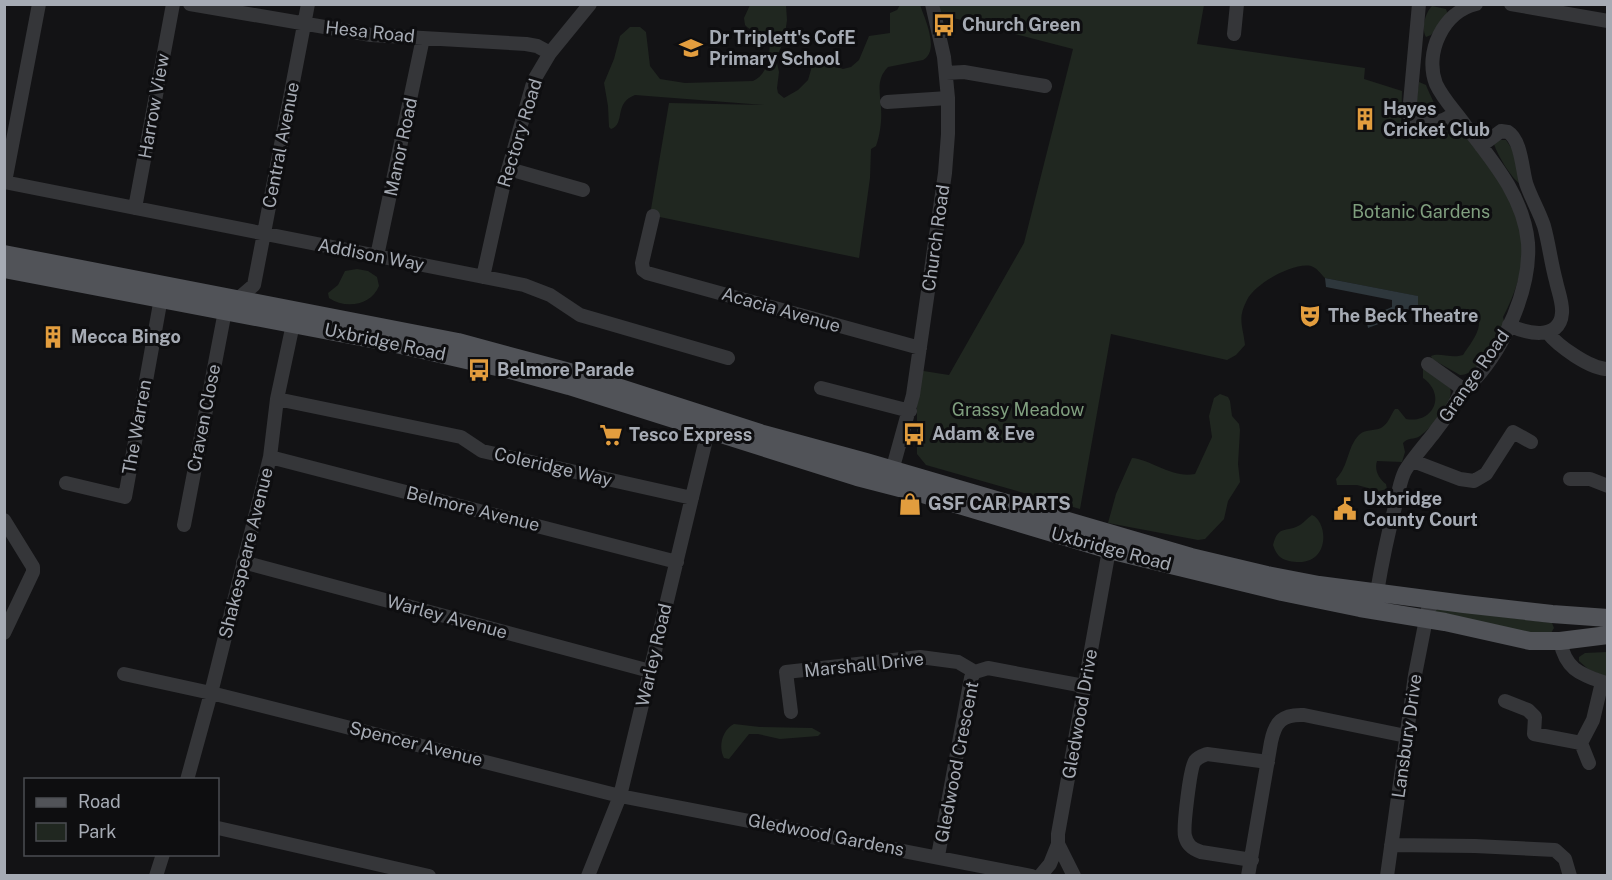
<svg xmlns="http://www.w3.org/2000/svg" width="1612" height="880" viewBox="0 0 1612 880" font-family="'Public Sans',sans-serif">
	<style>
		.green { fill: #202720 }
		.water { fill: #2e373c }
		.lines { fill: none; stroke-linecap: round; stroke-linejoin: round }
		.minor { stroke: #353639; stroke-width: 14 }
		.major { stroke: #515358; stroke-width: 18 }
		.labels { text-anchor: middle; stroke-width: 6; stroke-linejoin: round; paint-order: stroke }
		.poi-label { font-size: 18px; font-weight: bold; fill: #a6abb4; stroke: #0e0e10; text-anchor: start }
		.street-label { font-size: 18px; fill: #a6abb4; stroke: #0e0e10 }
		.park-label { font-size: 18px; fill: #7f9e7e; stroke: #0e0e10 }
	</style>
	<rect width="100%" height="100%" fill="#131315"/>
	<path class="green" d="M750 5H786L787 20 784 41 776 58 779 72 777 88 778 93 784 98 798 90 808 80 815 56H824L834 66 843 69 851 67 859 60 869 36 890 33V13L897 10 900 5H920C925 19 940 51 923 60L888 67C876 79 880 92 881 108 882 120 880 135 876 146L871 149 870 178 859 258 650 215 669 103 764 105 635 95C613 103 626 124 611 129L609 127 608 106 604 83 614 59 620 36 630 27H640L646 32 650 66 660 79 685 83 753 81C769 73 769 57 770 41 764 32 752 33 745 25L744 18Z
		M932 5H1204L1197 44 1365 68 1364 79 1402 91 1401 128 1463 131C1512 195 1545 238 1503 317L1504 321C1499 335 1477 377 1460 375L1432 359 1431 356C1440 352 1451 359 1463 355 1468 347 1478 335 1479 325 1481 296 1439 314 1427 318L1423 315 1424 308 1418 309 1417 296 1325 278C1320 273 1317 268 1311 266 1293 262 1255 284 1247 300 1237 319 1243 326 1245 345L1236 355 1227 360 1111 334 1080 509 926 465 917 454V370L949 375 1024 243 1073 49 934 13Z
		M1432 6 1446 9 1448 15 1431 35 1426 37C1421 29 1425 13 1432 6Z
		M1419 82 1426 85C1429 94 1438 108 1438 116L1423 118 1415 113Z
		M1499 140H1506L1512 149 1522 185C1512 180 1497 154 1494 144Z
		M357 269 368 271 377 277 379 286C371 306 345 309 329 298L328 293 338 285 345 271Z
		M1423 369H1426L1450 388C1455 403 1432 427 1420 436 1414 440 1408 437 1403 443L1405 452 1402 462 1377 461C1374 470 1379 479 1386 484L1387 489 1379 491 1357 485H1337L1336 479C1349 466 1347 447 1359 435 1365 429 1374 431 1381 428 1389 423 1390 416 1395 409H1398L1406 419C1433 424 1447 395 1423 378Z
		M1220 394 1228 397 1230 401 1232 416 1239 424 1240 430 1238 464 1240 482 1228 501 1224 519 1205 539 1198 540 1108 523 1116 494 1132 458C1150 459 1173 479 1195 474L1212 437 1209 416 1214 398Z
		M1312 515C1329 522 1331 570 1289 561 1280 559 1276 554 1273 545 1278 524 1287 533 1300 525 1305 522 1307 518 1312 515Z
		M1433 608 1552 623 1554 628 1551 633 1534 634 1435 614Z
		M1607 652V677L1588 669 1579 661V657L1585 653Z
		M734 724 760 727 812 728 821 733 818 736 780 739 758 734H749L729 759 724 758C718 747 722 730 734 724Z"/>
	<path class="water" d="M1325 278 1418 296V309L1368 328 1366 318 1392 307V300L1326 287Z"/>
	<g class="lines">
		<path class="minor" d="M190 4 371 35 526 44 537 46 550 53
			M1419 4 1409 114 1413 120C1429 125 1442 123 1455 113
			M1511 4 1608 21
			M1234 34 1237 4
			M946 73 964 72 1045 86
			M887 102 948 98
			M1481 146 1501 131 1508 132C1521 140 1522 168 1526 183 1531 198 1539 211 1544 226 1549 244 1551 263 1556 281 1558 291 1563 303 1562 313 1560 342 1525 333 1509 325
			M509 169 583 190
			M4 182 524 285 550 295 580 315 728 358
			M5 182 39 4
			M135 208 173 4
			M653 216 642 263 643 270 647 273 920 348
			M377 256 423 38
			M483 277 503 187 534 80 550 53 590 4
			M239 298 254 285 308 4
			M1547 332C1558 346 1590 369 1608 369
			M1428 364 1463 389
			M821 388 910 411
			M277 399 461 437 482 451 692 498
			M270 457 677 562
			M1413 461 1460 479 1474 481 1486 474 1513 432 1531 442
			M890 478 913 395 945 173 948 134V98L944 57 932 4
			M1570 479H1590L1608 486
			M66 483 125 497 161 298
			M4 520 33 567V572L4 633
			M184 525 225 311
			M243 562 650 671
			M1383 599 1377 592C1382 562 1388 533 1396 503 1398 493 1400 482 1404 473 1407 465 1427 442 1434 433 1441 423 1449 414 1455 403 1458 399 1460 392 1464 388 1468 385 1472 383 1475 379 1505 346 1531 288 1528 243 1524 197 1492 160 1465 125 1455 111 1443 99 1436 84 1424 53 1443 12 1476 4
			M1560 641C1566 671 1581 674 1608 684
			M124 674 211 693 620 796 1032 876
			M1505 701 1528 710 1535 717 1534 734 1581 743
			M791 712 786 672 920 657 958 662 975 672
			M1589 763 1581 743 1593 720 1602 682
			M187 780 211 693 270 457 277 399 293 324
			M218 828 429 876
			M1391 845 1475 846 1555 850 1565 859 1570 876
			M938 856 971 678 975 672 988 668 1084 686
			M1252 860 1201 852C1192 849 1187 845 1185 836 1183 828 1190 767 1195 761 1198 757 1202 756 1207 754L1268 762
			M156 876 163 854
			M588 876 620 796 708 431
			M1040 876 1050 864 1058 844
			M1074 876 1058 844V834L1109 550
			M1248 876 1271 742C1275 722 1282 714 1304 715L1406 736
			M1387 876 1415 675 1428 609 1436 600"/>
		<path class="major" d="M4 254 458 342 577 374 763 434 866 462 1191 557 1267 575 1319 585 1464 604 1552 614 1608 618
			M4 269 392 343 510 370 569 386 857 477 919 493 1109 550 1282 592 1360 608 1445 622 1530 641H1560L1608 635"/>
	</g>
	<defs>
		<g id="bus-bare" transform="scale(1.8)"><path d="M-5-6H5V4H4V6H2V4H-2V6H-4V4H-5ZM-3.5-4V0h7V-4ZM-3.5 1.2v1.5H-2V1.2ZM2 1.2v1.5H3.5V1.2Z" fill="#e29d3e" stroke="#0e0e10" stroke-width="2.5" paint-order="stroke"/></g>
		<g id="school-bare" transform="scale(1.8)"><path d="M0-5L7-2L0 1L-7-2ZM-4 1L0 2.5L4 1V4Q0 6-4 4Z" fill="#e29d3e" stroke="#0e0e10" stroke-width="2.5" paint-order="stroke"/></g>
		<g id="building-bare" transform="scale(1.8)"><path d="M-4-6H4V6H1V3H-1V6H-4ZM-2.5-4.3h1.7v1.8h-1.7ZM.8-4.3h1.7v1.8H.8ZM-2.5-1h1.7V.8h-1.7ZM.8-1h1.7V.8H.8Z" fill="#e29d3e" stroke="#0e0e10" stroke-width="2.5" paint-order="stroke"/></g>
		<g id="theatre-bare" transform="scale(1.8)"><path d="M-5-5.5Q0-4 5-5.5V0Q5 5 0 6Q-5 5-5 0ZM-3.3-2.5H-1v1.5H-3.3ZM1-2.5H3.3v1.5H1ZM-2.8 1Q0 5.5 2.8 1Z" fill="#e29d3e" stroke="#0e0e10" stroke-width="2.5" paint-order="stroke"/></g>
		<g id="supermarket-bare" transform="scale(1.8)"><path d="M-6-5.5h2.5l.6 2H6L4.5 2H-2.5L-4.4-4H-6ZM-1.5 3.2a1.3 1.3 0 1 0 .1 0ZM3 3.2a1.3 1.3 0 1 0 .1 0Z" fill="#e29d3e" stroke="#0e0e10" stroke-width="2.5" paint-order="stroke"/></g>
		<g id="shop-bare" transform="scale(1.8)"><path d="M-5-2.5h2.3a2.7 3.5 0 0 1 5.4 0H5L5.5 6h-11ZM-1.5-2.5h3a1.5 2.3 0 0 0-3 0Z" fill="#e29d3e" stroke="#0e0e10" stroke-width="2.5" paint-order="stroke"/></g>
		<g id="civic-bare" transform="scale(1.8)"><path d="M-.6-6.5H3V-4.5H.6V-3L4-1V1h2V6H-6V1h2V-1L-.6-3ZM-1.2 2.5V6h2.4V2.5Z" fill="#e29d3e" stroke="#0e0e10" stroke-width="2.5" paint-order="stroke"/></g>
	</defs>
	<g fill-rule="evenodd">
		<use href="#bus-bare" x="944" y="25"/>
		<use href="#school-bare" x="691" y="48"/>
		<use href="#building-bare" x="1365" y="119"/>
		<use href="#theatre-bare" x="1310" y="316"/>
		<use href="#building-bare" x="53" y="337"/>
		<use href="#bus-bare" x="479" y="370"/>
		<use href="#bus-bare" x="914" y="434"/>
		<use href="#supermarket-bare" x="611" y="435"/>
		<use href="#shop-bare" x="910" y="504"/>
		<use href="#civic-bare" x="1345" y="509"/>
	</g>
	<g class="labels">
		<g class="poi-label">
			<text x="962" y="31">Church Green</text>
			<text x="709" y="44">Dr Triplett's CofE<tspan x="709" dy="21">Primary School</tspan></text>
			<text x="1383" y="115">Hayes<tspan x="1383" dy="21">Cricket Club</tspan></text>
			<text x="1328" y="322">The Beck Theatre</text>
			<text x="71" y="343">Mecca Bingo</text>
			<text x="497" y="376">Belmore Parade</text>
			<text x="932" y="440">Adam &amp; Eve</text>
			<text x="629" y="441">Tesco Express</text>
			<text x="1363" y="505">Uxbridge<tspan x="1363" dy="21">County Court</tspan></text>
			<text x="928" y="510">GSF CAR PARTS</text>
		</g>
		<g class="street-label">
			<text transform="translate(370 32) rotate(6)" y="6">Hesa Road</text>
			<text transform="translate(154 106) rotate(-80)" y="6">Harrow View</text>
			<text transform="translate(520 133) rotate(-73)" y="6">Rectory Road</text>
			<text transform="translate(281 145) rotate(-79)" y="6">Central Avenue</text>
			<text transform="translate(401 147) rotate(-78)" y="6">Manor Road</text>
			<text transform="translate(936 238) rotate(-82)" y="6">Church Road</text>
			<text transform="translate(371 255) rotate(11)" y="6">Addison Way</text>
			<text transform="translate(781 310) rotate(16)" y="6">Acacia Avenue</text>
			<text transform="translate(385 342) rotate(12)" y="6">Uxbridge Road</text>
			<text transform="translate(1474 376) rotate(-55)" y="6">Grange Road</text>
			<text transform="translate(204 418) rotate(-79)" y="6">Craven Close</text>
			<text transform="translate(137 427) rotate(-80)" y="6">The Warren</text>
			<text transform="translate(553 467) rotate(13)" y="6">Coleridge Way</text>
			<text transform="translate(473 509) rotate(14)" y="6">Belmore Avenue</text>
			<text transform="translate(1111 549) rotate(15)" y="6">Uxbridge Road</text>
			<text transform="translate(246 553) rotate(-76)" y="6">Shakespeare Avenue</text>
			<text transform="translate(447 617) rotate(15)" y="6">Warley Avenue</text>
			<text transform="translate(654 655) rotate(-77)" y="6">Warley Road</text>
			<text transform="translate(864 665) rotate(-6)" y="6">Marshall Drive</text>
			<text transform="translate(1080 714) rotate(-80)" y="6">Gledwood Drive</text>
			<text transform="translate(1407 736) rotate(-82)" y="6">Lansbury Drive</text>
			<text transform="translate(416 744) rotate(14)" y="6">Spencer Avenue</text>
			<text transform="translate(957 762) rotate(-79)" y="6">Gledwood Crescent</text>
			<text transform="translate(826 835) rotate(11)" y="6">Gledwood Gardens</text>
		</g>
		<g class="park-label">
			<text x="1421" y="218">Botanic Gardens</text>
			<text x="1018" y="416">Grassy Meadow</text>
		</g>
	</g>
	<rect width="1612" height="880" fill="none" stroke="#a6abb4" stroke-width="12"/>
	<rect x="24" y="778" width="195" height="78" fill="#0e0e10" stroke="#4b4d52" stroke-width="1.5"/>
	<rect x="36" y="798" width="30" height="9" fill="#515358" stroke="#4b4d52" stroke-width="1.5"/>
	<text x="78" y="808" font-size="18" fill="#a6abb4">Road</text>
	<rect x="36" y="823" width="30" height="18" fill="#202720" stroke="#4b4d52" stroke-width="1.5"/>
	<text x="78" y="838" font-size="18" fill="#a6abb4">Park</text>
</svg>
